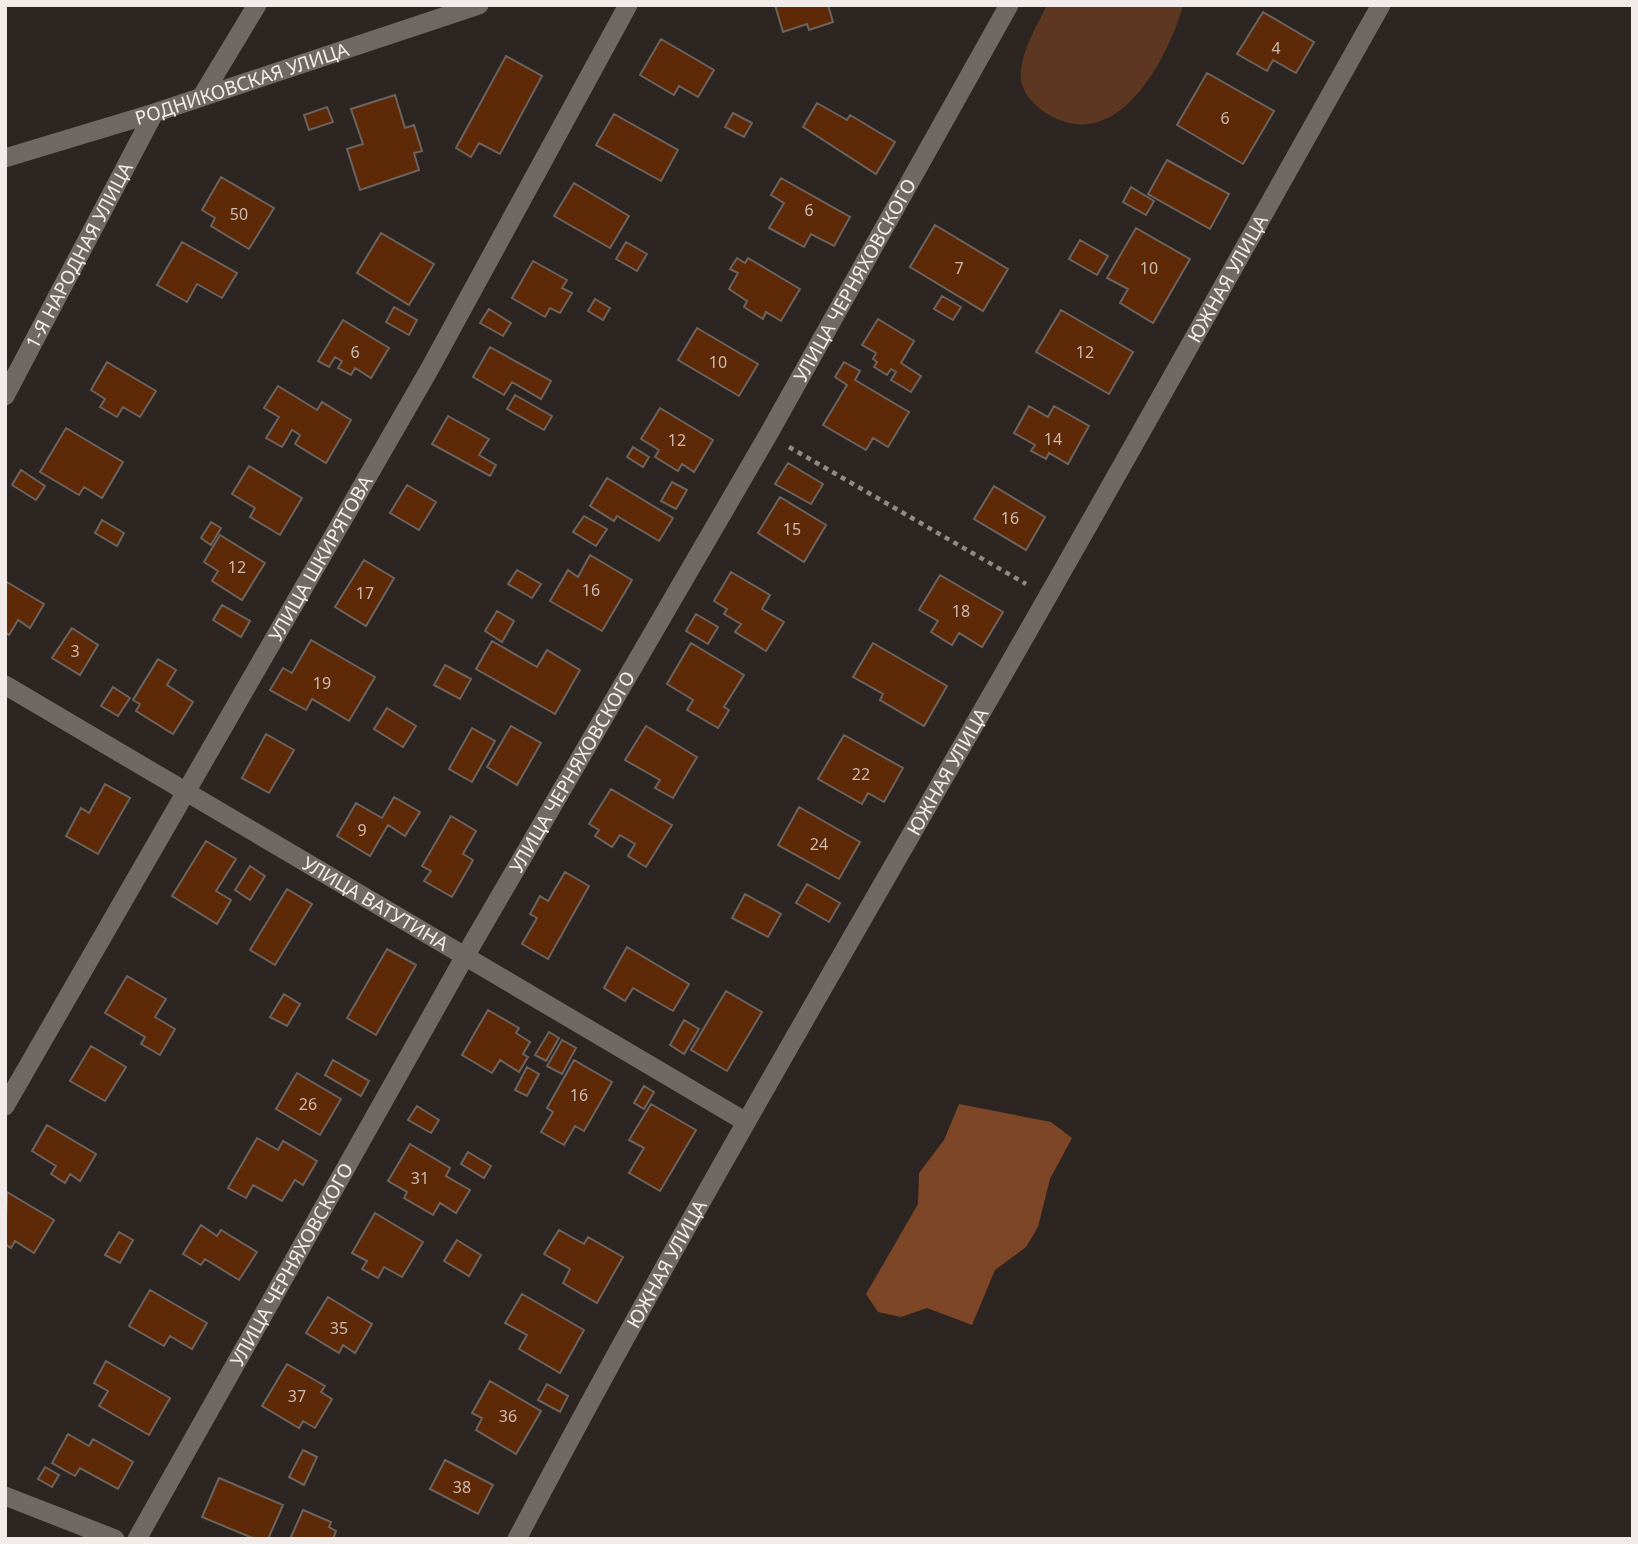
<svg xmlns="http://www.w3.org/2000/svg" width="1638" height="1544" viewBox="0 0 1638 1544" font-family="'Noto Sans',sans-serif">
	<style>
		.green { fill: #5e3722 }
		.water { fill: #7d4627 }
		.building { fill: #5d2907; stroke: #6c635f; stroke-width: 2 }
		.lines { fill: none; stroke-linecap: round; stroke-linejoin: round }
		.path { stroke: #908a87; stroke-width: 4.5; stroke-dasharray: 5 5; stroke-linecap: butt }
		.minor { stroke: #706863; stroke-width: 19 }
		.secondary { stroke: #706863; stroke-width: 19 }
		.labels { text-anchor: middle; stroke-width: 7; stroke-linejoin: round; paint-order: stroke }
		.number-label { font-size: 16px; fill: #ccbbb0 }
		.street-label { font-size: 19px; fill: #f1ece9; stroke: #221b18 }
	</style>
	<rect width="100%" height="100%" fill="#2c2521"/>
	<path class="green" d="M1047 5H1183C1168 59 1117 158 1046 113 1035 106 1023 94 1021 80 1019 54 1036 28 1047 5Z"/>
	<path class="water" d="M959 1104 1051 1122 1072 1138 1050 1179 1038 1227 1026 1247 995 1270 972 1325 927 1308 901 1317 878 1312 866 1294 918 1204 919 1173 944 1140Z"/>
	<path class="building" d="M775 5H828L833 22 809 30 807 24 783 32Z
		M1263 12 1314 42 1296 73 1273 60 1267 71 1237 54Z
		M661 39 714 70 698 97 679 86 674 95 640 75Z
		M506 56 542 76 500 154 479 143 471 157 456 148Z
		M1207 73 1274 111 1243 164 1177 125Z
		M395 95 405 128 414 125 422 151 414 153 419 170 360 190 347 149 363 144 351 109Z
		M817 103 847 120 850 115 895 142 876 174 803 127Z
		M327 107 333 122 309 130 304 115Z
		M733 113 752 123 744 137 725 127Z
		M614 114 678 150 661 181 596 145Z
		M1167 160 1229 194 1210 229 1148 194Z
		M221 177 274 208 249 249 211 226 215 218 202 210Z
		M781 178 850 217 834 246 811 234 804 247 769 228 784 203 771 195Z
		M574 183 629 216 610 248 554 216Z
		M1131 187 1154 201 1146 215 1123 202Z
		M935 225 1008 269 983 311 910 267Z
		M1136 228 1190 259 1153 323 1120 303 1128 289 1107 278Z
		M381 233 434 264 409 305 357 273Z
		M1080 240 1108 256 1097 275 1069 259Z
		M182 242 237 273 222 298 197 284 187 302 157 285Z
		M626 242 647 254 637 271 616 259Z
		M737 258 745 263 748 258 800 289 781 321 766 312 763 319 744 307 747 301 729 289 738 273 730 269Z
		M533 261 567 280 562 288 572 293 560 313 550 308 545 317 512 298Z
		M942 296 961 307 953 320 934 309Z
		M595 299 610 308 603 320 588 311Z
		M394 307 417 320 409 335 386 322Z
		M489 309 511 323 503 336 480 323Z
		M1061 310 1133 352 1109 394 1036 352Z
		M878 319 914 341 901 363 921 376 911 392 891 380 896 372 891 369 887 375 874 367 877 362 873 359 876 353 862 345Z
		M343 320 389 348 371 378 355 368 351 375 338 368 342 361 335 357 329 367 318 361Z
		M697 328 758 364 739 396 678 360Z
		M490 347 551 381 541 399 512 382 504 395 473 377Z
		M107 362 156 391 140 417 123 407 117 417 100 407 105 399 91 390Z
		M844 362 860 371 855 380 909 412 888 447 873 438 866 450 823 425 847 385 835 377Z
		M278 386 317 410 322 402 351 420 326 463 295 444 300 435 292 430 282 447 266 438 279 417 264 408Z
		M515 395 552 416 544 430 507 409Z
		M1029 406 1048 417 1054 406 1089 426 1068 464 1049 453 1046 459 1031 451 1035 445 1014 433Z
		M660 408 713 440 694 472 682 464 678 471 655 457 659 450 641 439Z
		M448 416 489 439 479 455 496 465 490 476 432 444Z
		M66 428 123 462 102 498 84 487 79 495 40 472Z
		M633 447 649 457 643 467 627 457Z
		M788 463 823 484 811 504 775 484Z
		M249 466 302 498 280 535 250 517 255 508 232 494Z
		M21 470 45 486 36 500 12 485Z
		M607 478 673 518 659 541 617 516 614 521 590 506Z
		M672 482 687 490 676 509 661 501Z
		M407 485 436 502 419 530 390 513Z
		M994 486 1045 517 1026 550 974 519Z
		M780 497 826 525 804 562 758 533Z
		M584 516 607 529 596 546 573 532Z
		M102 520 124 533 117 546 95 533Z
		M211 522 221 528 211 545 201 538Z
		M220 535 265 563 242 600 212 581 218 571 204 562Z
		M590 555 632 580 602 631 550 601 568 570 578 577Z
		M364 560 394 578 366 626 335 607Z
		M517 570 541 584 532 598 508 584Z
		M731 572 770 595 762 609 784 622 766 651 735 632 741 624 724 614 727 609 714 601Z
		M940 575 1003 612 982 647 959 633 952 645 931 632 938 621 919 610Z
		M5 581 44 604 30 628 18 620 9 635 5 632Z
		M222 605 250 621 241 637 213 620Z
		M497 611 514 621 502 642 485 631Z
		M696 614 718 627 708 644 686 631Z
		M72 628 98 645 80 675 52 658Z
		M311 640 375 677 349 721 312 699 306 710 270 690 283 668 292 673Z
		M492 641 537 667 547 650 580 670 555 714 476 669Z
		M691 643 744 675 724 707 729 710 718 728 687 710 693 700 667 684Z
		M873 643 947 686 924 726 880 700 883 694 853 677Z
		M158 659 176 670 167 685 193 702 173 734 136 711 140 704 133 700Z
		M445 665 471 679 460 699 434 685Z
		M113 687 130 698 118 716 101 706Z
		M387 708 416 726 403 747 374 729Z
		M511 726 541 743 517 785 487 767Z
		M646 726 697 757 673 798 655 788 660 780 625 760Z
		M472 728 495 741 472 782 449 769Z
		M266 734 294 750 269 793 242 778Z
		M844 735 903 768 884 802 868 793 862 804 818 779Z
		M105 784 130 798 98 854 66 836 81 808 89 813Z
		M611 789 672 825 646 867 628 856 635 844 620 835 612 847 595 836 599 830 589 824Z
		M394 797 420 812 405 836 388 825 370 856 337 836 356 803 382 818Z
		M799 807 860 842 839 879 778 845Z
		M451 816 476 831 463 854 473 860 452 897 424 881 431 871 422 866Z
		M206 841 236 859 216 891 231 900 217 924 172 896Z
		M250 866 265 876 250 900 235 890Z
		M565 872 589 886 548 959 522 944 537 918 530 914 540 896 548 901Z
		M807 884 840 903 829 922 796 903Z
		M287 889 312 904 275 965 250 950Z
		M745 894 781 914 768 937 732 918Z
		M627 947 689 984 673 1011 633 988 625 1001 604 988Z
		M387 949 416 965 376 1035 347 1018Z
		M127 976 166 999 155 1017 175 1029 160 1055 141 1044 145 1037 105 1013Z
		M726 991 762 1012 727 1071 691 1050Z
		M284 994 300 1004 287 1026 270 1017Z
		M488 1010 519 1028 516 1033 530 1042 523 1054 528 1057 519 1072 500 1060 492 1073 462 1055Z
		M684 1020 699 1029 684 1054 670 1045Z
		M549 1032 559 1038 546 1061 535 1055Z
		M562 1040 576 1048 562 1074 547 1066Z
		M91 1046 126 1067 105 1101 70 1081Z
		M333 1060 369 1081 361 1096 325 1075Z
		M574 1060 612 1082 584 1131 575 1126 564 1145 541 1132 553 1112 547 1108Z
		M527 1067 539 1074 527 1096 515 1090Z
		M297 1073 341 1099 320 1135 276 1109Z
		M644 1086 654 1092 644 1109 634 1103Z
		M651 1104 696 1130 660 1191 629 1173 644 1148 629 1140Z
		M417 1106 439 1120 431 1133 408 1120Z
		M47 1125 96 1154 80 1181 70 1174 65 1183 51 1174 56 1166 32 1151Z
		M257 1138 278 1150 283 1141 317 1161 303 1185 295 1180 282 1201 253 1185 246 1198 228 1188Z
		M410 1144 450 1168 446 1176 470 1190 456 1213 440 1203 433 1215 404 1198 407 1192 388 1181Z
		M468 1152 491 1166 484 1178 461 1164Z
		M7 1192 54 1220 34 1253 15 1241 11 1248 5 1244Z
		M375 1213 423 1242 402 1277 384 1267 378 1278 362 1269 367 1261 352 1253Z
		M201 1225 217 1236 221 1230 257 1252 239 1280 205 1259 201 1265 183 1254Z
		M559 1230 584 1244 588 1237 623 1257 597 1303 563 1283 570 1269 544 1254Z
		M119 1232 133 1240 120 1263 105 1255Z
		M457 1240 481 1255 469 1276 444 1261Z
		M150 1290 207 1323 192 1349 170 1336 164 1346 129 1326Z
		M522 1294 584 1330 560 1373 519 1349 527 1335 505 1323Z
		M328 1297 372 1324 355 1353 343 1345 339 1353 306 1333Z
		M106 1361 170 1398 149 1435 99 1406 108 1391 94 1383Z
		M287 1364 325 1386 321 1392 332 1399 315 1428 303 1421 299 1428 262 1406Z
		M490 1381 541 1411 516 1454 476 1430 482 1418 472 1413Z
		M547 1384 568 1396 560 1412 538 1400Z
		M68 1434 89 1446 93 1439 133 1462 118 1489 80 1468 75 1476 52 1463Z
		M303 1450 317 1457 304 1485 289 1477Z
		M445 1460 493 1485 478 1514 430 1489Z
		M45 1467 59 1475 52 1487 38 1479Z
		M219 1478 283 1505 268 1539H255L202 1517Z
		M303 1510 331 1522 329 1527 336 1531 333 1539H290Z"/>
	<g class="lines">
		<path class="path" d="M789 447 1026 584"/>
		<g class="minor">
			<path d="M202 96 257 5"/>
			<path id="s1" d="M5 396 154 113"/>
			<path id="s2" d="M5 685 746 1122"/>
			<path id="s3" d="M5 1106 429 370 628 5"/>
			<path d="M5 1496 115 1539"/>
			<path id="s4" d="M137 1539 464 958 768 435 1009 5"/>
			<path id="s5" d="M517 1539C665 1257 827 982 985 706 1119 474 1249 239 1381 5"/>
		</g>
		<path class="secondary" id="s6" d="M5 158 154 113 479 5"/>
	</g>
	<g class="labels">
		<g class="number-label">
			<text x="1276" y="54">4</text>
			<text x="1225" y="124">6</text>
			<text x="809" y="216">6</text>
			<text x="239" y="220">50</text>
			<text x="959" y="274">7</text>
			<text x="1149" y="274">10</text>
			<text x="355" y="358">6</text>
			<text x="1085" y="358">12</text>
			<text x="718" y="368">10</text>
			<text x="1053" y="445">14</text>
			<text x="677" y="446">12</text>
			<text x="1010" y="524">16</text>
			<text x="792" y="535">15</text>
			<text x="237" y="573">12</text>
			<text x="591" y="596">16</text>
			<text x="365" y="599">17</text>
			<text x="961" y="617">18</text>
			<text x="75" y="657">3</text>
			<text x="322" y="689">19</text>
			<text x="861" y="780">22</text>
			<text x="362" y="836">9</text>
			<text x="819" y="850">24</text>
			<text x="579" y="1101">16</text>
			<text x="308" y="1110">26</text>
			<text x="420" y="1184">31</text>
			<text x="339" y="1334">35</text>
			<text x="297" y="1402">37</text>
			<text x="508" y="1422">36</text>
			<text x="462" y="1493">38</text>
		</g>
		<g class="street-label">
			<text dy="7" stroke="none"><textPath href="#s6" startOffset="248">РОДНИКОВСКАЯ УЛИЦА</textPath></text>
			<text dy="7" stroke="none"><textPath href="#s1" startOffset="159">1-Я НАРОДНАЯ УЛИЦА</textPath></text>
			<text dy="7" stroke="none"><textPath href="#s5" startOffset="1447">ЮЖНАЯ УЛИЦА</textPath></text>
			<text dy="7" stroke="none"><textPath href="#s4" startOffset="1449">УЛИЦА ЧЕРНЯХОВСКОГО</textPath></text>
			<text dy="7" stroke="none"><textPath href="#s3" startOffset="632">УЛИЦА ШКИРЯТОВА</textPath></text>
			<text dy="7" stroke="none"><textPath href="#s4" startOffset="882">УЛИЦА ЧЕРНЯХОВСКОГО</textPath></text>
			<text dy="7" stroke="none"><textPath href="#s5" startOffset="880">ЮЖНАЯ УЛИЦА</textPath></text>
			<text dy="7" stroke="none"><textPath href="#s2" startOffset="430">УЛИЦА ВАТУТИНА</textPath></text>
			<text dy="7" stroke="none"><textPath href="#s4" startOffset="315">УЛИЦА ЧЕРНЯХОВСКОГО</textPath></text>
			<text dy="7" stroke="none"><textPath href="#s5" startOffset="313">ЮЖНАЯ УЛИЦА</textPath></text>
		</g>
	</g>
	<rect width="1638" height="1544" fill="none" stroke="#f1ece9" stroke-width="14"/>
</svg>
